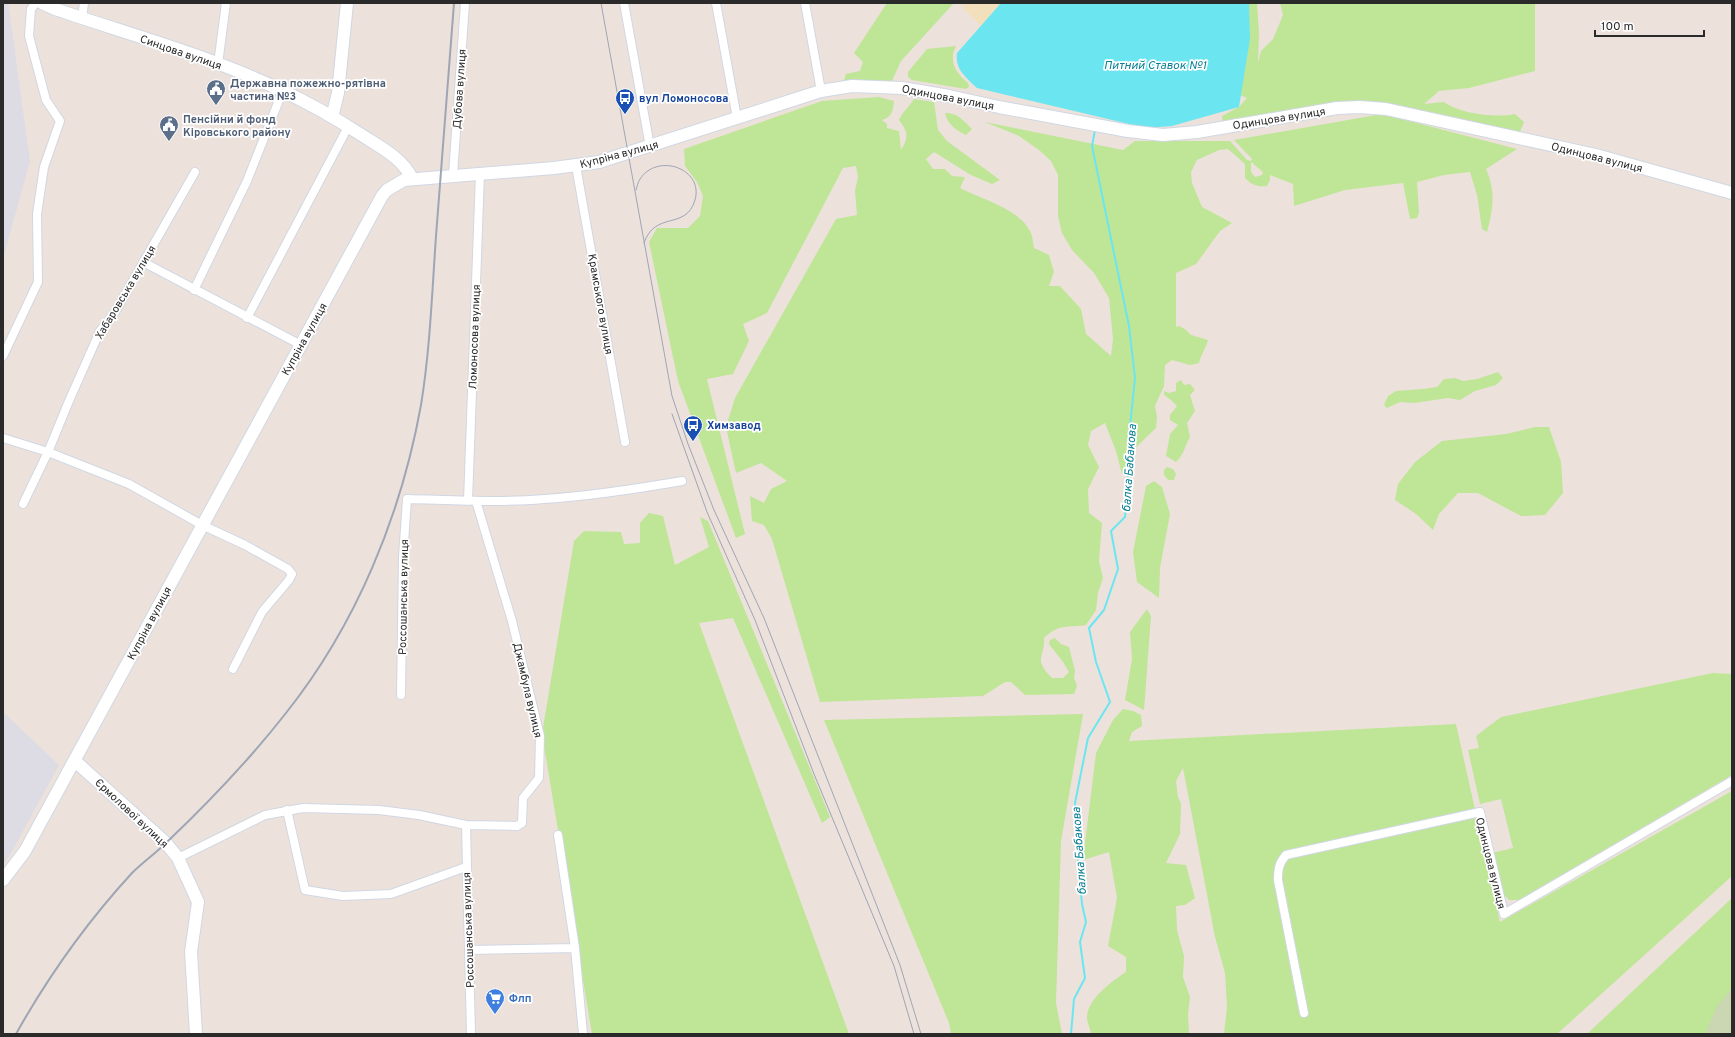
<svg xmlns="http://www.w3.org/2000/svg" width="1735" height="1037" viewBox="0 0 1735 1037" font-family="Overpass,sans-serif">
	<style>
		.industrial { fill: #dddce4 }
		.green { fill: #bfe596; fill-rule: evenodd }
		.sand { fill: #f2e0bd }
		.cemetery { fill: #cbd7b2 }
		.water { fill: #6be6f1 }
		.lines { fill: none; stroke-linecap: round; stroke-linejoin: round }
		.stream { stroke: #6be6f1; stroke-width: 2 }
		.street-casing { stroke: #d0d7e3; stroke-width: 10 }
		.secondary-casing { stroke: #d0d7e3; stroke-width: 14 }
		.street { stroke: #fff; stroke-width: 8 }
		.secondary { stroke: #fff; stroke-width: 12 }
		.tram { stroke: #9ea5b5; stroke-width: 1 }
		.rail { stroke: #9ea5b5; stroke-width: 2 }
		.labels { text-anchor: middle; stroke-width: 3.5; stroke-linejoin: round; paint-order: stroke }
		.street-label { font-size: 11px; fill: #2a2a2a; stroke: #fff }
		.service-label { font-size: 11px; font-weight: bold; fill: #4e5e75; stroke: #fff; text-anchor: start }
		.transit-label { font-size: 11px; font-weight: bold; fill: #164399; stroke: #fff; text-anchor: start }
		.shop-label { font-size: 11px; font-weight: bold; fill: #366cbe; stroke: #fff; text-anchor: start }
		.water-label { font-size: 12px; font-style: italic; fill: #0a8097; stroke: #fff }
	</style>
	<rect width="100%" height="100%" fill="#ece2db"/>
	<path class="industrial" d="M3 3H8L9 8 30 161 3 259Z
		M3 712 59 765 10 855 3 865Z"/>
	<path class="green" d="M887 3H954L901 61 892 81H868L843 84 846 74 860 71 863 62 854 53Z
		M1234 3H1257L1259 33 1258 63 1261 51 1273 39 1283 15 1280 3H1535V71L1469 88 1439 91 1424 104 1444 102C1461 114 1495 118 1515 114L1524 122 1520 132 1506 133 1384 103 1263 116 1223 125 1222 116 1239 107 1247 98 1240 95Z
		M956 46C948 61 956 73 968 83L969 87 966 89 912 80 908 77V72L927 49Z
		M879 97 894 101C893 111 892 117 882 120L887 124V128L899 131 901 150C909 137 908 132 899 120 903 111 909 107 914 99L934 102 938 130 947 141 1000 180 992 184 971 175 934 152 926 159 933 169H945L952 176 965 177 960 188C981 199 1024 210 1032 236 1033 240 1033 244 1034 248L1049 255 1054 272 1049 286H1060L1081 309 1086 334 1111 356 1113 339 1109 298 1094 273 1072 250 1062 233 1058 216V175L1051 161 1039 150 1019 136 985 122 1123 150 1135 141H1230L1247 160 1251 161 1252 159 1234 140 1382 114 1517 149 1486 169C1496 192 1493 209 1487 232L1482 229 1477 195 1470 172 1444 175 1417 182 1419 213 1417 218 1410 219 1403 183 1345 190 1294 206 1293 184 1270 175V180L1267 186C1257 187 1252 185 1245 178V164L1228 149 1219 150 1197 160 1191 172 1192 183 1202 207 1232 223 1220 231 1196 264 1176 273V327L1179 326 1185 329 1191 335 1208 340C1206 348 1201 354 1199 363L1190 365 1172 360 1165 365 1164 386 1155 406 1157 417 1156 428 1134 449 1130 456 1128 476 1122 474 1116 451 1105 423 1091 431 1088 445 1099 467 1088 489 1089 513 1102 523 1099 561 1103 578 1098 593 1096 610 1086 625C1067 628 1060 623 1044 638 1045 646 1042 651 1041 658 1040 666 1047 673 1052 678H1063L1069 672 1063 662 1049 644 1050 640 1055 638 1061 644 1069 647 1075 671 1074 678 1077 686 1074 694 1025 695 1011 682H1005L983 696 820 702 772 539 764 525 752 521 750 496 764 503 771 489 787 481 761 463 736 473 726 427 735 398 836 219 857 215 855 191 858 177 856 166 843 168 767 313 743 324 749 341 733 374 707 379 745 534 736 538 678 381 649 242 657 228H688L700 216 703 196 697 182 685 166 684 149 822 101ZM1251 162 1263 172 1262 175 1255 177 1251 172Z
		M945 113C957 112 964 121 972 129L966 135C957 131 947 124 945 113Z
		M1498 372 1503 378 1496 385 1475 391 1460 400 1448 398 1414 403 1400 402 1387 408 1384 405 1388 396 1396 391 1423 389 1437 387 1444 379 1455 378 1463 381 1477 379Z
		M1181 380 1184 385 1190 384 1195 390 1190 395 1195 411 1187 423 1190 437C1185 445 1184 455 1176 462L1166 456 1170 434 1178 425 1170 420V415L1177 406 1171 400 1164 395V391L1169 393 1176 391V383Z
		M1535 427H1549L1561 462 1563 493 1545 515 1521 516 1478 493H1458L1439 514 1433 530 1416 514 1395 500 1398 484 1415 462 1442 441 1506 434Z
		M1167 467 1173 469 1176 474 1174 480H1168L1164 475V470Z
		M1154 481 1162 487 1170 514 1160 568 1159 598 1137 582 1133 552 1146 486Z
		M649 513 663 516 675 565 709 547 700 517 708 521 830 817 822 823 733 618 699 623 849 1034H592L542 734 574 541 584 531 621 532 624 544 640 543V523Z
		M1147 609 1151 616 1144 710 1125 700 1132 659 1130 632Z
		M1713 673 1732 674V775L1519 900H1509L1502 893 1492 853 1513 848 1501 799 1480 804 1468 750 1479 748 1476 736 1501 717Z
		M1123 709 1133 711 1141 715 1142 726 1132 732 1129 741 1456 724 1500 922 1732 791V876L1557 1034H1224L1227 1007 1225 973 1215 937 1183 768 1176 781 1178 797 1181 803 1180 834 1166 863 1186 865 1195 898 1185 905 1176 906 1177 930 1184 956 1183 977 1190 997 1188 1014 1189 1034H1091C1090 1029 1088 1024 1087 1019 1086 1000 1112 981 1126 972V957L1108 946 1117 898 1109 852 1083 860 1096 753 1113 720Z
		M1083 714 1061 841 1056 1003 1062 1034H951L949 1023 824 720Z
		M1732 898V1034H1587Z"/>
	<path class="sand" d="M965 3H1001L981 26 962 7Z"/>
	<path class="cemetery" d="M1732 988V1034H1705L1717 1006Z"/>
	<path class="water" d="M1001 3H1249L1250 39 1239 107 1172 126 1146 128 977 88C966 77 955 70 957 53Z"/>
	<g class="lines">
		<path class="stream" d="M1071 1034 1074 999 1085 978 1080 942 1086 922 1082 904 1078 861 1075 803 1088 738 1110 702 1096 662 1089 628 1104 610 1118 569 1111 531 1125 517 1128 490V446L1135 378 1129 326 1092 146 1095 130"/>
		<g class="street-casing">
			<path id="street" d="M624 3 650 147
				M716 3 737 118
				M805 3 821 91
				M82 18 84 3
				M218 64 226 3
				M576 166 625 442
				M453 175 465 3
				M143 262 301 345
				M194 290 247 181 283 90
				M247 318 348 127
				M3 356 38 282 37 214 44 167 60 121 46 100 29 36 31 9 36 3
				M3 438 48 452 129 484 202 525 245 545 288 569 292 574 289 580 262 612 233 669
				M468 501 480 174
				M23 504 48 452 69 401 100 331 115 312 195 172
				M401 695 403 557 407 499C452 500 499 503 544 499 590 496 636 489 682 481
				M287 810 305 890 343 896 391 894 466 867
				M466 825 471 1034
				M558 835 575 948 583 1034
				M178 858 265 815 303 808 379 810 419 815 466 825 517 826 522 823 523 798 539 778 540 736 512 621 476 501
				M469 950 575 948
				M1304 1013 1278 880C1278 869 1279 863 1286 855L1480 812 1504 914 1732 781"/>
		</g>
		<g class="secondary-casing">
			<path id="secondary" d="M42 3 55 9C131 35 210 56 283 91 309 103 335 118 360 134 380 147 401 157 412 178
				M332 117 338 93 347 3
				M75 761 166 843 178 858 198 902 191 952 196 1034
				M3 880 25 851 382 196 387 190 404 180 554 168 599 162 821 91 852 86 902 88 949 96 999 107 1128 131 1163 135 1197 132 1337 108 1360 107 1386 109 1596 155 1732 193"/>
		</g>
		<use href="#street" class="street"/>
		<use href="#secondary" class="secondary"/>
		<path class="tram" d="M601 3 672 396 688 444 714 510 764 618 900 965 921 1034
			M636 190C637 187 638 182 640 179 658 152 704 169 695 200 686 231 655 210 644 243
			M672 414 707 512 755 620 814 774 894 966 914 1034"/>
		<path class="rail" d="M16 1034C49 975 87 922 132 873 143 862 156 853 167 842 209 802 250 759 286 713 356 625 401 516 421 405 430 350 432 293 436 236 442 159 448 81 454 3"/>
	</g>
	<defs>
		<g id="civic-pin" transform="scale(1)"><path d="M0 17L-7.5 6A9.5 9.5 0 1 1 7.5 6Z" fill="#5c6f8a" stroke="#fff"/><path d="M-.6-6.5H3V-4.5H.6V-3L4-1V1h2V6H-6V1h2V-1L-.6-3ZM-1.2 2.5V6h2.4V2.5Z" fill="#fff"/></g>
		<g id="bus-pin" transform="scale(1)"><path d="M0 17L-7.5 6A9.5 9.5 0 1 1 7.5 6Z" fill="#1a4fb4" stroke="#fff"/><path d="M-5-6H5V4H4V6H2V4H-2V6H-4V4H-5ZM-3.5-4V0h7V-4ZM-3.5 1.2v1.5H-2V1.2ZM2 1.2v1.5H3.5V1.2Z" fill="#fff"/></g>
		<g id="supermarket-pin" transform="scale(1)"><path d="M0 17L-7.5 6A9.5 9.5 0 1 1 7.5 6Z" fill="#3f7fe0" stroke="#fff"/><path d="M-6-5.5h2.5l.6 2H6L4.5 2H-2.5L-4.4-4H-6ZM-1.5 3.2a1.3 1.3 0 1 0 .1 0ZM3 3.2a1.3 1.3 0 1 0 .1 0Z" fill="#fff"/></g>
	</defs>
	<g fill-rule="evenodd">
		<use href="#civic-pin" x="216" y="89"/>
		<use href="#bus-pin" x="625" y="98"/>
		<use href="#civic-pin" x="169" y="125"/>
		<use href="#bus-pin" x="693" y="425"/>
		<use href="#supermarket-pin" x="495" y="998"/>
	</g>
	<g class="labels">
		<g class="street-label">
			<text transform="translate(181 52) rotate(19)" y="4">Синцова вулиця</text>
			<text transform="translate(459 89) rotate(-86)" y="4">Дубова вулиця</text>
			<text transform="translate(948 97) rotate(11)" y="4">Одинцова вулиця</text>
			<text transform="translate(1279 118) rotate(-9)" y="4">Одинцова вулиця</text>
			<text transform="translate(619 154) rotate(-15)" y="4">Купріна вулиця</text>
			<text transform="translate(1597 157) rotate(14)" y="4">Одинцова вулиця</text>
			<text transform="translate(125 292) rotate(-59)" y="4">Хабаровська вулиця</text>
			<text transform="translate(601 304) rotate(80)" y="4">Крамського вулиця</text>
			<text transform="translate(474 337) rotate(-88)" y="4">Ломоносова вулиця</text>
			<text transform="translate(304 339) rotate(-61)" y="4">Купріна вулиця</text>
			<text transform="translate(403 597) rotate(-89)" y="4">Россошанська вулиця</text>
			<text transform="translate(149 623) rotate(-62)" y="4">Купріна вулиця</text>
			<text transform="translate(528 690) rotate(77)" y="4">Джамбула вулиця</text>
			<text transform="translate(132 813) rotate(43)" y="4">Єрмолової вулиця</text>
			<text transform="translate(1491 863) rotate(76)" y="4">Одинцова вулиця</text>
			<text transform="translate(468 930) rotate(-92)" y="4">Россошанська вулиця</text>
		</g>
		<g class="service-label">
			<text x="230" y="87">Державна пожежно-рятівна<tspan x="230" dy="13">частина №3</tspan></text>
			<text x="183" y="123">Пенсійни й фонд<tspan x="183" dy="13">Кіровського району</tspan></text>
		</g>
		<g class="transit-label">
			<text x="639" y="102">вул Ломоносова</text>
			<text x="707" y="429">Химзавод</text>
		</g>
		<g class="shop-label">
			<text x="509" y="1002">Флп</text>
		</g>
		<g class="water-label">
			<text x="1155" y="69">Питний Ставок №1</text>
			<text transform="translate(1129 468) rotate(-86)" y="4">балка Бабакова</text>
			<text transform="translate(1079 851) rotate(-94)" y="4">балка Бабакова</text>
		</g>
	</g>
	<rect width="1735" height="1037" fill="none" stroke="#2a2a2a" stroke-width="8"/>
	<path d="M1595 30v6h109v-6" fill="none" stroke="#2a2a2a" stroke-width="2"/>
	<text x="1601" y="30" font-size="12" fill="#2a2a2a" stroke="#ffffff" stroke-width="3" paint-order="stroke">100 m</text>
</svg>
